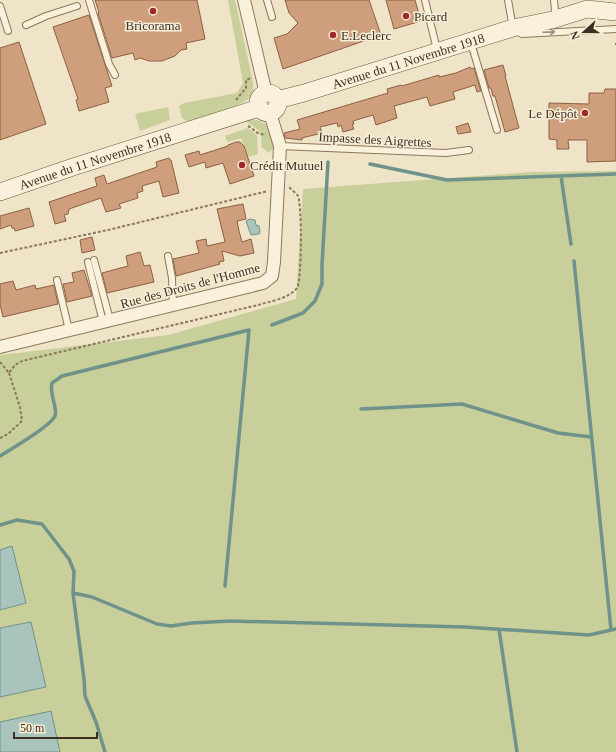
<svg xmlns="http://www.w3.org/2000/svg" width="616" height="752" viewBox="0 0 616 752" font-family="Georgia,serif">
	<style>
		.green { fill: #c9cf9b }
		.water { fill: #a9c4bc; stroke: #6f938a }
		.lines { fill: none; stroke-linecap: round; stroke-linejoin: round }
		.stream { stroke: #6f938a; stroke-width: 3.5 }
		.building { fill: #cf9f7d; stroke: #8d5f41 }
		.service-casing { stroke: #8d765c; stroke-width: 8 }
		.minor-casing { stroke: #8d765c; stroke-width: 14 }
		.secondary-casing { stroke: #6f573f; stroke-width: 18 }
		.path { stroke: #8d765c; stroke-width: 2; stroke-dasharray: 3 2; stroke-linecap: butt }
		.service { stroke: #faf1dc; stroke-width: 6 }
		.minor { stroke: #faf1dc; stroke-width: 12 }
		.secondary { stroke: #faf1dc; stroke-width: 17 }
		.oneway { stroke: #9c907e }
		.poi-dot { fill: #9e2a2b; stroke: #f7eed8; stroke-width: 1.5 }
		.labels { text-anchor: middle; stroke-width: 3; stroke-linejoin: round; paint-order: stroke }
		.poi-label { font-size: 13px; fill: #3d2e20; stroke: #f7eed8; text-anchor: start }
		.street-label { font-size: 13px; fill: #3d2e20; stroke: #f7eed8 }
	</style>
	<rect width="100%" height="100%" fill="#f0e4c8"/>
	<path class="green" d="M228 0H235L253 82C253 86 254 92 252 95 244 107 203 117 188 122L182 118 179 106 184 103 237 93 243 83Z
		M168 107 170 120 140 131 135 114Z
		M250 120H257L266 124 274 147 269 153 261 147C263 130 259 131 247 122V121Z
		M248 128 257 135 258 154 248 157 241 138 227 142 225 136Z
		M616 171V752H0V355L168 335 296 299 303 189 530 172Z"/>
	<path class="water" d="M250 219 255 220 256 225 259 226 260 232 259 234 251 235 246 221Z
		M12 546 26 603 0 610V550Z
		M31 622 46 687 0 697V628Z
		M51 711 60 752H0V722Z"/>
	<g class="lines">
		<path class="stream" d="M370 164 447 180 616 174
			M561 176 571 244
			M574 261 611 630
			M272 325 303 313 315 301 322 284V265L328 162
			M361 409 462 404 558 433 591 437
			M0 456C11 449 50 427 55 416 58 408 49 394 52 383L62 376 249 330 225 586
			M0 525 17 520 42 524 69 559 74 571 73 593 84 679 85 696 96 722 105 752
			M73 593 92 597 157 624 171 626 192 623 230 621 465 627 589 635 616 629
			M499 629 517 752"/>
	</g>
	<path class="building" d="M95 0H197L205 39 186 43 187 49 181 50 175 56 162 61H149L140 58 135 60 133 53 112 58 98 13 99 12Z
		M285 0H369L381 35 283 69 274 38 287 34 298 23 289 13Z
		M386 0H415L421 21 394 29Z
		M89 15 112 86 105 88 109 102 79 111 76 100 78 99 53 27Z
		M19 42 46 124 0 140V48Z
		M503 65 506 76H505L519 128 505 132 495 96H493L491 88H489L484 70Z
		M470 67 471 69 474 68 481 91 477 92 475 85 453 92 455 99 430 106 427 97 394 106 397 118 376 125 373 115 353 121 354 124H352L354 129 343 132 341 125 338 127 337 123 320 127 322 133 302 138V140L285 138 284 133 300 129 297 120 388 93 387 89 401 85 402 86 439 75V77L456 73Z
		M605 89H616V161L587 162V140H568L569 149H557V140L549 139V103L589 104V93H604Z
		M468 123 471 132 458 134 456 127Z
		M236 142H240L244 146 254 176 230 184 223 163 206 168 205 162 189 167 185 155 199 151 200 155 228 146V145Z
		M169 158 170 160H171L179 193 163 197 159 181 142 186 143 191 137 193 138 198 119 204 121 208 106 212 101 198 69 209 68 214 64 215 66 221 55 224 49 202 97 186 95 178 104 175 107 184 157 167 156 162Z
		M243 204 246 219 237 221 239 231 242 242 251 239 254 253 240 256 222 251 224 261 219 262 220 264 176 276 173 259 199 253 196 241 206 239 207 246 225 242 217 209Z
		M29 208 34 226 15 231 14 228H12L11 225 0 229V216Z
		M92 237 95 250 82 253 80 240Z
		M140 252 144 266 150 265 154 282 107 293 102 273 128 266 126 256Z
		M84 270 92 296 67 302 63 284 74 282 72 273Z
		M13 281 16 290 35 285 36 289 54 285 58 304 3 317 0 304V284Z"/>
	<g class="lines">
		<g class="service-casing">
			<path id="service" d="M89 0 109 64 115 75
				M267 0 272 17
				M425 0 437 50
				M508 0 513 28
				M554 0 555 11
				M0 6 8 31
				M26 25 46 16 77 6
				M520 33 522 34 616 29
				M471 43 497 130
				M280 146 446 153 469 150
				M168 256 172 278 173 305
				M94 260 110 320
				M88 262 103 322
				M57 280 69 330"/>
		</g>
		<g class="minor-casing">
			<path id="minor" d="M244 0 264 85V94
				M0 347 263 283 272 276 274 262 280 146 270 113"/>
		</g>
		<g class="secondary-casing">
			<g id="secondary">
				<circle cx="268" cy="103" r="10"/>
				<path id="s1" d="M277 100 304 93 513 28 552 20 587 9 616 12"/>
				<path id="s2" d="M0 192 73 167 259 108"/>
			</g>
		</g>
		<path class="path" d="M615 44H616
			M236 100 246 88V80L251 78
			M248 126C254 129 258 136 266 134
			M0 253 108 230 268 191
			M0 362 9 373 15 365 22 361 258 305C271 301 288 299 297 288 302 281 302 205 298 196 296 193 292 190 289 187
			M0 438 8 434 22 421 20 407 9 373"/>
		<use href="#service" class="service"/>
		<use href="#minor" class="minor"/>
		<use href="#secondary" class="secondary"/>
	</g>
	<defs><path id="oneway-shaft" d="M-6 0H5M1.5-3L5.5 0L1.5 3" fill="none" stroke-width="1.6" stroke-linecap="round" stroke-linejoin="round"/></defs>
	<use class="oneway" href="#oneway-shaft" transform="translate(549 32) rotate(-2)"/>
	<g class="poi-dot">
		<circle cx="153" cy="11" r="4"/>
		<circle cx="406" cy="16" r="4"/>
		<circle cx="333" cy="35" r="4"/>
		<circle cx="585" cy="113" r="4"/>
		<circle cx="242" cy="165" r="4"/>
	</g>
	<g class="labels">
		<g class="poi-label">
			<text x="414" y="21">Picard</text>
			<text x="153" y="30" text-anchor="middle">Bricorama</text>
			<text x="341" y="40">E.Leclerc</text>
			<text x="577" y="118" text-anchor="end">Le Dépôt</text>
			<text x="250" y="170">Crédit Mutuel</text>
		</g>
		<g class="street-label">
			<text dy="5" stroke="none"><textPath href="#s1" startOffset="137">Avenue du 11 Novembre 1918</textPath></text>
			<text transform="translate(375 139) rotate(3)" y="5">Impasse des Aigrettes</text>
			<text dy="5" stroke="none"><textPath href="#s2" startOffset="100">Avenue du 11 Novembre 1918</textPath></text>
			<text transform="translate(190 285) rotate(-15)" y="5">Rue des Droits de l'Homme</text>
		</g>
	</g>
	<g transform="translate(584 32) rotate(249)" stroke="#f7eed8" stroke-width="3" paint-order="stroke">
	<path d="M0-3L7 15L0 10L-7 15Z" fill="#3d2e20"/>
	<text y="-6" font-size="11" font-weight="bold" text-anchor="middle" fill="#3d2e20">N</text>
	</g>
	<path d="M14 732v6h83v-6" fill="none" stroke="#3d2e20" stroke-width="2"/>
	<text x="20" y="732" font-size="12" fill="#3d2e20" stroke="#f7eed8" stroke-width="3" paint-order="stroke">50 m</text>
</svg>
